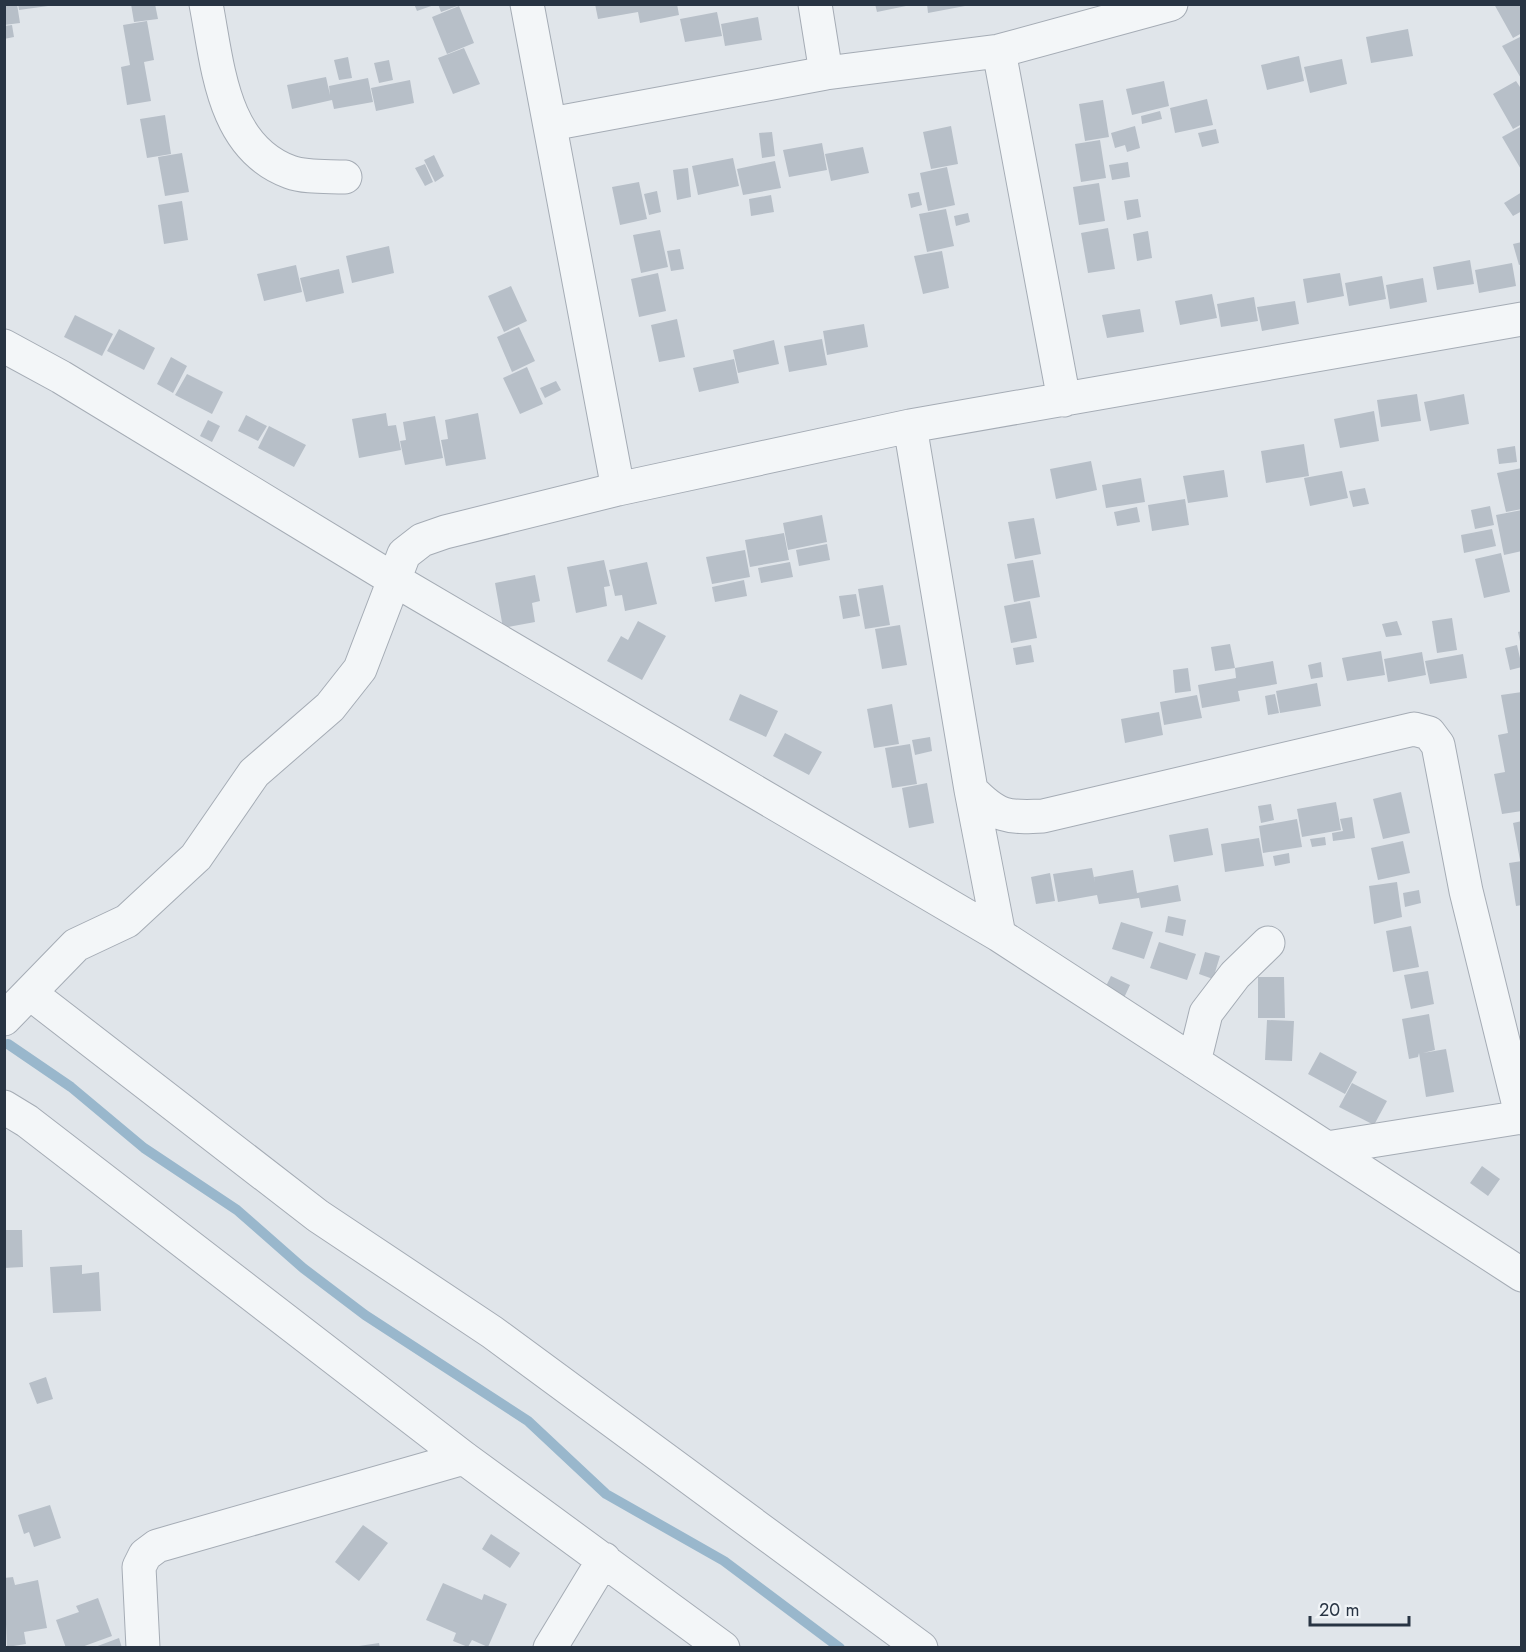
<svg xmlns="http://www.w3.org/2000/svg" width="1526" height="1652" viewBox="0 0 1526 1652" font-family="Jost,sans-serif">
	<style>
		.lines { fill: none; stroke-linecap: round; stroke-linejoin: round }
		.stream { stroke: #99b7cc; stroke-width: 10 }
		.building { fill: #b7bfc8 }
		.minor-casing { stroke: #a5acb5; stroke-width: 35 }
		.minor { stroke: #f3f6f8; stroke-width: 33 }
	</style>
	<rect width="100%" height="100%" fill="#e0e5ea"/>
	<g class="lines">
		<path class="stream" d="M8 1044 71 1087 144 1148 237 1210 303 1268 365 1315 528 1421 606 1494 724 1561 840 1648"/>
	</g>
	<path class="building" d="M4 4H17L20 23 4 25Z
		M18 4H48V6L19 10Z
		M131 4H155L158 19 134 22Z
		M414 4H434V5L417 11Z
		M438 4H460V5L441 12Z
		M595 4H677L679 15 640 23 638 12 598 19Z
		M875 4H906V6L877 12Z
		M927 4H965V6L928 13Z
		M1494 4H1522V33L1513 38Z
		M459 6 474 43 447 54 432 17Z
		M717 12 722 36 685 42 680 19Z
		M758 17 762 40 725 46 721 24Z
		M147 21 154 60 144 62 151 101 127 105 121 67 130 65 123 25Z
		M12 25 14 37 4 39V26Z
		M1408 29 1413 56 1371 63 1366 37Z
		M1522 36V80L1502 46Z
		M464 48 480 84 453 94 438 58Z
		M1299 56 1304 81 1267 90 1261 65Z
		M348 57 352 78 339 80 334 60Z
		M1342 59 1347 84 1310 93 1304 67Z
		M389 60 393 80 379 83 374 63Z
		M326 77 330 95 329 86 368 78 373 102 334 109 332 100 292 109 287 85Z
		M410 80 414 103 376 111 371 88Z
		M1164 81 1169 106 1132 115 1126 89Z
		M1516 81 1522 90V124L1513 129 1493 94Z
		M1207 99 1213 125 1175 133 1170 108Z
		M1103 100 1109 137 1085 141 1079 104Z
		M1160 111 1162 119 1142 124 1141 116Z
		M165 115 171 154 147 158 140 119Z
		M951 126 958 164 931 169 923 132Z
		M1135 126 1140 148 1127 152 1125 145 1115 148 1111 133Z
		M1522 126V171L1502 137Z
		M1216 129 1219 143 1202 147 1198 133Z
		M772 132 775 156 762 158 759 133Z
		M1100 140 1106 178 1081 182 1075 144Z
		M822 143 827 170 789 177 783 150Z
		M863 147 869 173 831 181 825 154Z
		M182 153 189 192 165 196 158 157Z
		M434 155 444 176 435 182 424 160Z
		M733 158 739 186 698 195 692 166Z
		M775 161 781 188 743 195 737 169Z
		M1128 162 1130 177 1112 180 1109 165Z
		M425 164 433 182 425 186 415 168Z
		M947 167 955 205 928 211 920 173Z
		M688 168 691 197 677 200 673 170Z
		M639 182 647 219 620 225 612 187Z
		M1099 183 1105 221 1079 225 1073 187Z
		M657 191 661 212 649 215 644 194Z
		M919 192 922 205 911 208 908 194Z
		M1522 192V211L1513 216 1504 203Z
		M771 195 774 212 751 216 749 199Z
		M1138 199 1141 217 1127 220 1124 201Z
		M182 201 188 240 164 244 158 205Z
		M946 209 954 246 927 252 919 214Z
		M968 213 970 222 956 226 954 216Z
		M1108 228 1115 269 1088 273 1081 233Z
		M660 230 668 267 641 273 633 235Z
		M1148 231 1152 258 1137 261 1133 234Z
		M1522 242V264L1519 265 1513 244Z
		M389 246 394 273 352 283 346 256Z
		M680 249 684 269 671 271 667 251Z
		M942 251 949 288 923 294 914 256Z
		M1470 260 1474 284 1437 290 1433 267Z
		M1512 263 1516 286 1479 293 1475 270Z
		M296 265 302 292 264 301 257 274Z
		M339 269 344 293 306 302 300 278Z
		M658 273 666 311 639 317 631 279Z
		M1340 273 1344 296 1307 303 1303 279Z
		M1382 276 1386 299 1349 306 1345 283Z
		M1423 278 1427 302 1390 309 1386 285Z
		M511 286 527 321 504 332 488 296Z
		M1212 294 1217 318 1180 325 1175 301Z
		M1254 297 1258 321 1221 327 1217 304Z
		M1295 301 1299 324 1262 331 1257 307Z
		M1140 309 1144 332 1107 338 1102 315Z
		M75 315 113 334 102 356 64 337Z
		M677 319 685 357 659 362 651 325Z
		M864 324 868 347 827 355 823 331Z
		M519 327 535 361 512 372 497 337Z
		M119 329 155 348 144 370 107 351Z
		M822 339 827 365 789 372 784 346Z
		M774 340 779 364 738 373 733 350Z
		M171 357 187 366 173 393 157 384Z
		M734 359 739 383 699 392 693 368Z
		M527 367 543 404 520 414 503 378Z
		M187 374 223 392 212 414 175 395Z
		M556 381 561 390 545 398 540 388Z
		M1417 394 1421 421 1381 427 1377 400Z
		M1464 394 1469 424 1430 431 1424 402Z
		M1374 411 1379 441 1340 448 1334 419Z
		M386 413 388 426 396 425 401 450 359 458 352 419Z
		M478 413 486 459 446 466 441 440 448 439 445 420Z
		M246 415 267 426 258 441 238 431Z
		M435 416 443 458 405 465 400 441 406 440 403 422Z
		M208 420 220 426 212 442 200 436Z
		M269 426 306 445 294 467 258 448Z
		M1304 444 1309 476 1266 483 1261 451Z
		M1515 446 1517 462 1499 464 1497 449Z
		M1091 461 1097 490 1056 499 1050 469Z
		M1522 468V509L1506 512 1497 473Z
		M1224 470 1228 497 1188 503 1183 476Z
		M1342 471 1348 498 1310 506 1304 478Z
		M1141 478 1145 502 1106 508 1102 485Z
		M1365 488 1369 504 1353 507 1349 491Z
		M1185 499 1189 525 1152 531 1148 505Z
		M1490 506 1494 525 1475 529 1471 510Z
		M1137 507 1140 522 1117 526 1114 512Z
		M1522 510V551L1504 555 1496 515Z
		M822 515 827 542 788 550 783 523Z
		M1034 518 1041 554 1015 559 1008 522Z
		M1492 529 1496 546 1464 553 1461 535Z
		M784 533 789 560 750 567 745 540Z
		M827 544 830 560 799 566 796 550Z
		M745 550 750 577 712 584 706 557Z
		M1501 553 1510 592 1484 598 1475 559Z
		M604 560 610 586 604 587 607 606 576 613 567 567Z
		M1033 560 1040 597 1014 602 1007 564Z
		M647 562 657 604 625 611 622 595 615 596 609 570Z
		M790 562 793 577 761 583 758 568Z
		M535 575 540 601 532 603 535 622 503 628 495 583Z
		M744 580 747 596 715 602 712 587Z
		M883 585 890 625 865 629 858 589Z
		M856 594 860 616 843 619 839 596Z
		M1030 601 1037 638 1011 643 1004 606Z
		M1452 618 1457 650 1437 653 1432 621Z
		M638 621 666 636 642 680 607 661 621 636 628 640Z
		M1397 621 1402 635 1386 637 1382 624Z
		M900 625 907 665 882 669 875 629Z
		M1522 631V646H1521L1518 632Z
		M1230 644 1235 668 1215 671 1211 647Z
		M1031 645 1034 662 1016 665 1013 648Z
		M1517 645 1522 667 1510 670 1505 648Z
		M1381 651 1385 675 1347 681 1342 658Z
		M1422 652 1426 675 1388 682 1384 659Z
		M1463 654 1467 678 1430 684 1425 661Z
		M1273 661 1277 684 1238 691 1240 701 1202 708 1198 685 1236 678 1235 668Z
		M1321 662 1323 677 1311 679 1308 665Z
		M1188 668 1191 691 1175 693 1173 670Z
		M1317 683 1321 706 1280 713 1276 691Z
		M1522 692V811L1502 814 1494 774 1505 772 1498 735 1508 733 1501 695Z
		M740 694 778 711 766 737 729 720Z
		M1275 694 1279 713 1268 715 1265 696Z
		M1197 695 1202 718 1164 725 1160 702Z
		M892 704 899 744 874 748 867 709Z
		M1159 712 1163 735 1125 743 1121 719Z
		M785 733 822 752 809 775 773 756Z
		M930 737 932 751 915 755 912 740Z
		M910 744 917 784 892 788 885 748Z
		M927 783 934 823 909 828 902 788Z
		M1401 792 1410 833 1383 839 1373 799Z
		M1336 802 1341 830 1302 837 1297 809Z
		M1271 804 1274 820 1261 823 1258 806Z
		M1352 817 1355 838 1333 841 1332 833 1343 831 1340 819Z
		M1297 819 1302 847 1263 853 1259 826Z
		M1522 821V860H1520L1513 823Z
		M1208 828 1213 855 1174 862 1169 835Z
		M1325 837 1326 845 1312 847 1310 839Z
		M1259 838 1264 866 1225 872 1221 844Z
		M1403 841 1410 873 1378 880 1371 848Z
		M1289 853 1290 863 1275 866 1273 856Z
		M1522 861V905L1516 906 1509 863Z
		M1092 868 1095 883 1094 877 1133 870 1137 893 1178 885 1181 901 1141 908 1139 898 1099 904 1097 895 1058 902 1053 874Z
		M1050 873 1055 901 1036 904 1031 877Z
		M1397 882 1402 917 1374 924 1369 886Z
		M1419 890 1421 903 1405 907 1403 893Z
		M1168 916 1186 920 1183 936 1165 932Z
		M1121 922 1153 932 1144 959 1112 949Z
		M1411 926 1419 967 1393 972 1386 931Z
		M1159 942 1196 954 1187 980 1150 968Z
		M1205 952 1220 956 1213 979 1199 974Z
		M1428 971 1434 1004 1411 1009 1404 975Z
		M1111 976 1130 985 1123 1000 1104 990Z
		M1258 977H1284L1285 1018H1258Z
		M1429 1014 1435 1050 1423 1053 1446 1049 1454 1092 1426 1097 1419 1053 1418 1057 1409 1059 1402 1019Z
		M1267 1020 1294 1021 1292 1061 1265 1060Z
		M1320 1052 1357 1072 1345 1094 1308 1074Z
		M1352 1083 1387 1101 1374 1125 1339 1107Z
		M1482 1166 1500 1179 1488 1196 1470 1183Z
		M4 1230H22L23 1267 4 1268Z
		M82 1265V1274L99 1272 101 1311 53 1313 50 1267Z
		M46 1377 53 1399 37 1404 29 1383Z
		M50 1505 61 1538 34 1547 29 1532 24 1534 18 1515Z
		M363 1525 388 1543 359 1581 335 1562Z
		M491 1534 520 1553 510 1568 482 1549Z
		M13 1577 15 1585 38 1580 47 1628 24 1632 26 1644 7 1647 4 1578Z
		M443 1583 482 1600 484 1594 507 1604 488 1647 472 1640 468 1647 453 1641 456 1633 426 1620Z
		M98 1598 112 1636 79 1648H66L56 1620 79 1612 76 1606Z
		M119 1638 122 1648H95V1647Z
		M379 1643 380 1648H359V1646Z"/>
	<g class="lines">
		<g class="minor-casing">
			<path id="minor" d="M206 4C218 66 222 147 290 172 306 178 329 176 345 177
				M527 4 618 489
				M815 4 826 73
				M999 51 1064 400
				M551 124 826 73 999 51 1171 4
				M4 346 61 377 393 579 999 935 1522 1275
				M910 426 971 790C997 817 1007 818 1043 816L1414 729 1429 733 1438 745 1466 891 1522 1118
				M971 790 999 935
				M31 994 318 1216 492 1332 921 1648
				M4 1019 76 945 127 921 196 857 254 773 330 707 360 669 404 554 422 540 445 532 618 489 910 426 1522 319
				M1194 1062 1206 1013 1235 975 1268 943
				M4 1107 27 1121 464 1458 723 1648
				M1327 1148 1522 1117
				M143 1648 139 1567 145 1555 157 1546 464 1458
				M550 1648 604 1559"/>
		</g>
		<use href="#minor" class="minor"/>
	</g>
	<rect width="1526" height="1652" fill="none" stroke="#283443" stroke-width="12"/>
	<path d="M1310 1616v9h99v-9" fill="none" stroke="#283443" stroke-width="3"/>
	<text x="1319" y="1616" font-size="18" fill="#283443" stroke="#f0f4f7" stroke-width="4.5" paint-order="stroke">20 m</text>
</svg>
